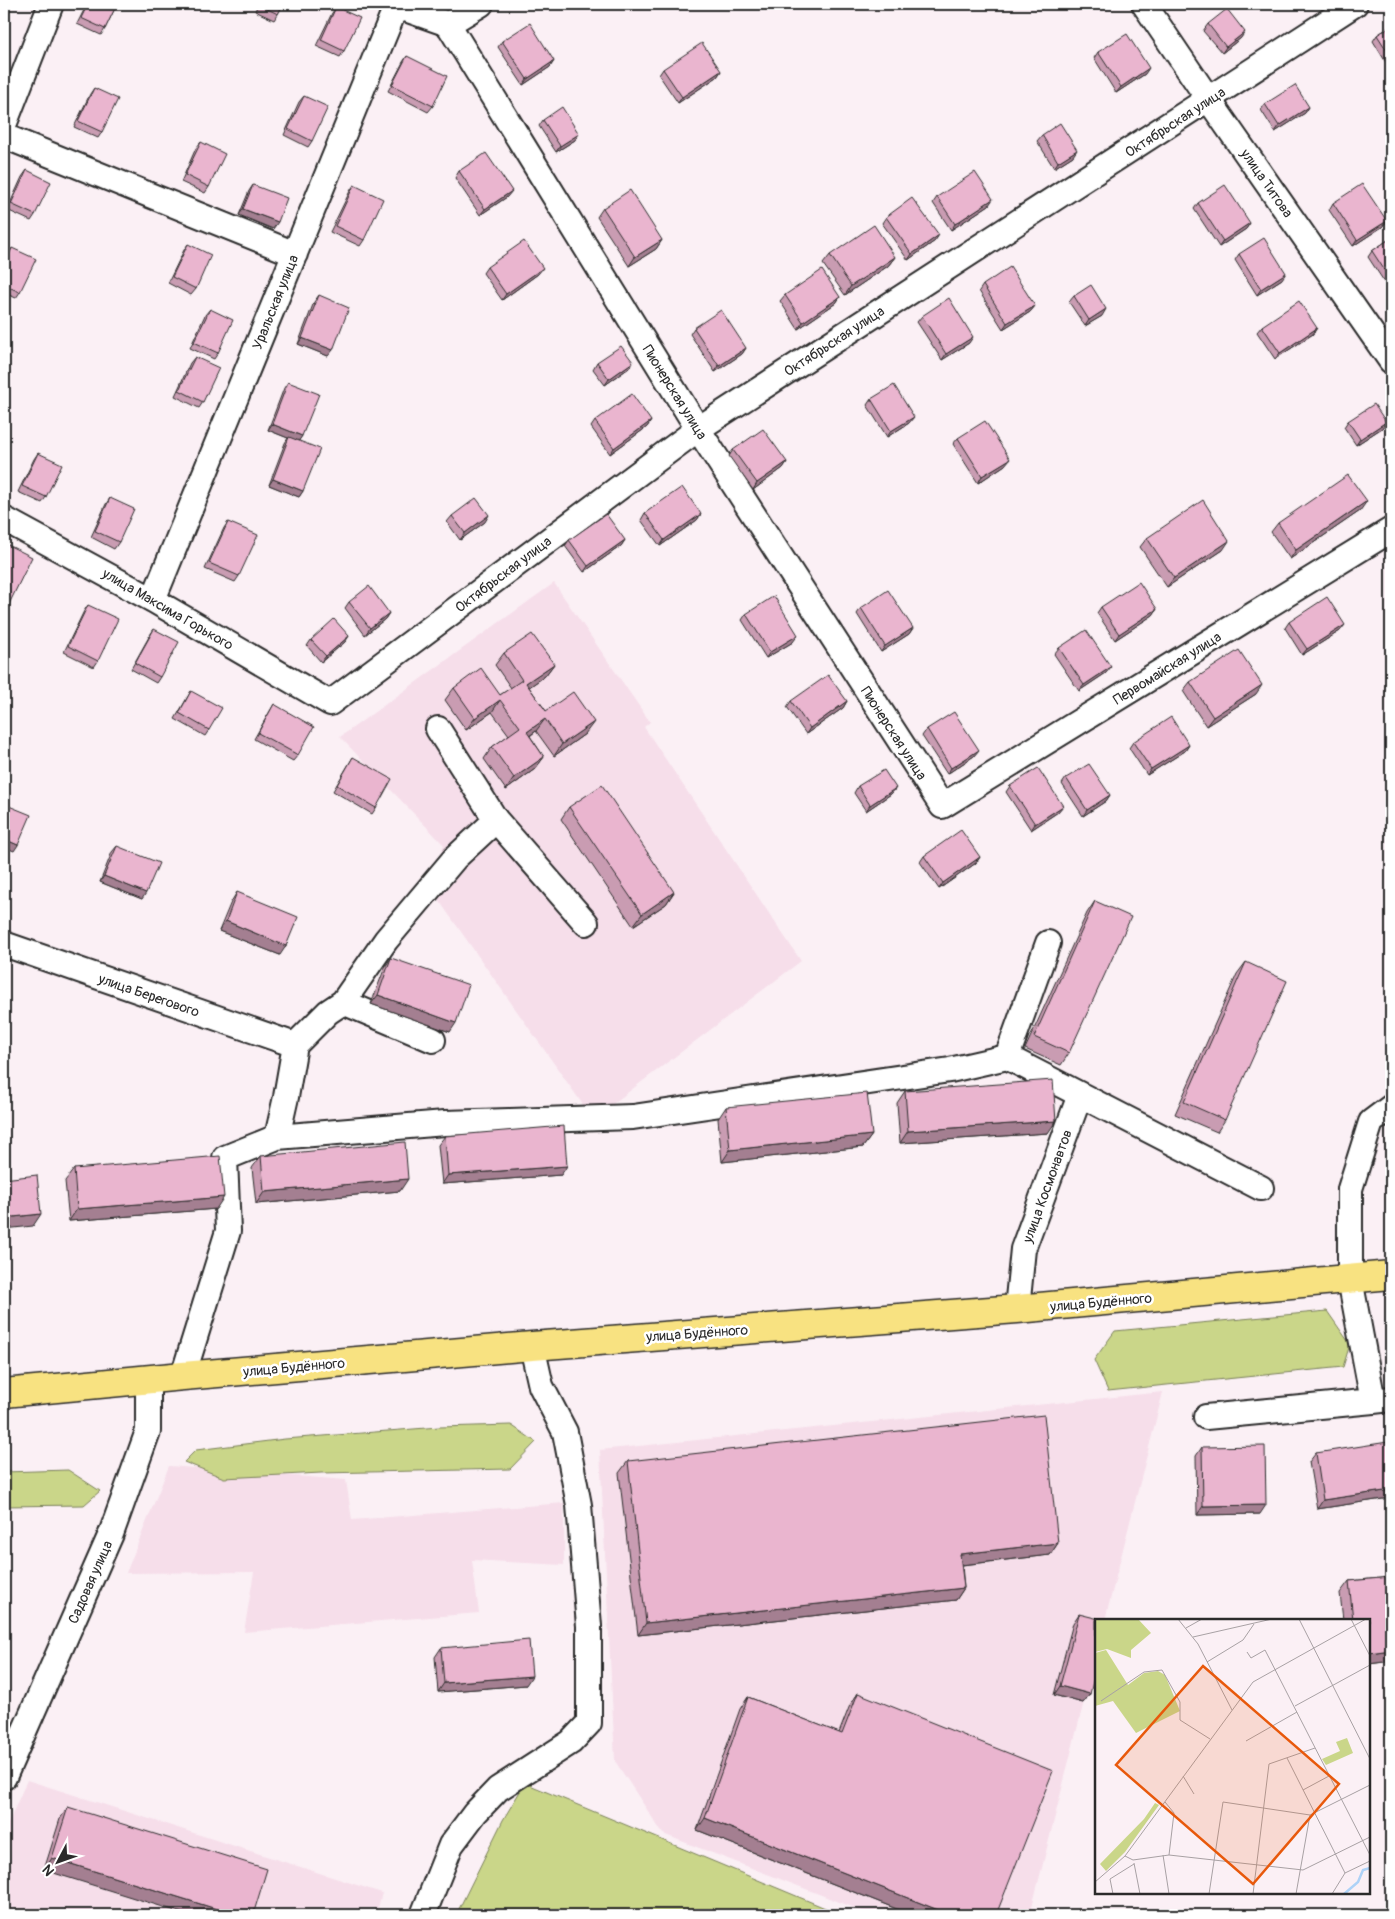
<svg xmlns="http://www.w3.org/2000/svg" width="1395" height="1919" viewBox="0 0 1395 1919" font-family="Pangolin,sans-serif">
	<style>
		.built { fill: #f6deea }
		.green { fill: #cad689; stroke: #7a805a }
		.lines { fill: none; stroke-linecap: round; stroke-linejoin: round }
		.minor-casing { stroke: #2b2b2b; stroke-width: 28 }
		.major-casing { stroke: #2b2b2b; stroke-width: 31 }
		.minor { stroke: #fff; stroke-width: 24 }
		.major { stroke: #f8e281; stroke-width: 28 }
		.wall { fill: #c99cb2; stroke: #2b2b2b }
		.shaded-wall { fill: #a47f91; stroke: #2b2b2b }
		.building { fill: #eab5cf; stroke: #2b2b2b }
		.labels { text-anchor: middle; stroke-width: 5; stroke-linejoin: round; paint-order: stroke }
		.street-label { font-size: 14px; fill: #2b2b2b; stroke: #fff }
		.inset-river { fill: none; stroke: #aed2f7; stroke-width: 2.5 }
		.inset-road { fill: none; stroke: #a8a1a4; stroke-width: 1 }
		.view { fill: #e8590c; fill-opacity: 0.15; stroke: #e8590c; stroke-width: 2.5 }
		.inset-edge { fill: none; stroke: #2b2b2b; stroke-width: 2.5 }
	</style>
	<rect width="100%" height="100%" fill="#fbf0f5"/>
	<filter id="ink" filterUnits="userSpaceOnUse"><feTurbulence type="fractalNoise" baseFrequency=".02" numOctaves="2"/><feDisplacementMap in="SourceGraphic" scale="10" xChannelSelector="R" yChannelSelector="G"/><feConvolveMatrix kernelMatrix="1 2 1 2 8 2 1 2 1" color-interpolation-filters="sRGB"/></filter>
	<g filter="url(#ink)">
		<path class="built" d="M554 583 650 722 644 727 801 961 606 1109H586L428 885 444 845 340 737Z
			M1163 1392 1105 1620H1096V1654L1030 1915H873L663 1834 615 1761 600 1450Z
			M169 1466 346 1480 352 1520 564 1503V1565L472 1560 479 1613 244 1632 254 1572 126 1573Z
			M27 1780 382 1893 376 1915H4V1833Z"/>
		<path class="green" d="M1327 1311 1350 1344 1343 1367 1108 1391 1094 1360 1115 1331Z
			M511 1425 536 1442 510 1469 321 1473 224 1478 184 1462 196 1450 285 1439 439 1427Z
			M68 1470 100 1491 84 1505 4 1506V1472Z
			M525 1783 842 1915H456L503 1820Z"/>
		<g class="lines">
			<g class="minor-casing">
				<path id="minor" d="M391 4 448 24 698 429 942 806 1391 530
					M1144 4 1209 100 1391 361
					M448 24 481 4
					M4 125 51 4
					M4 136 295 254
					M4 519 153 600 330 703 698 429 1355 4
					M153 600 397 4
					M438 729 496 820 586 923
					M4 944 295 1045
					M343 1002 433 1040
					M1007 1057 1261 1188
					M1391 1107 1371 1122 1350 1189V1279L1373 1401 1391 1399
					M277 1137 445 1123 633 1117 950 1070 1007 1057 1048 943
					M1017 1309 1023 1249 1080 1095
					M183 1376 228 1231 225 1158 277 1137 286 1097 295 1045 328 1012 343 1002 386 940 455 858 496 820
					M1206 1417 1373 1401
					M4 1777 111 1534 148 1431V1380
					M423 1915 451 1845 475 1813 498 1789 571 1742 589 1723V1626L579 1505 565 1432 541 1386 532 1346"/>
			</g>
			<g class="major-casing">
				<path id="major" d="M4 1393 183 1376 532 1346 1017 1309 1391 1275"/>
			</g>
			<use href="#minor" class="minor"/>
			<use href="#major" class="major"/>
		</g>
		<path class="wall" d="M87 4H117L105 29 101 35 77 24Z
			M258 4H283L278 14 274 20 255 11Z
			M336 7 344 51 340 57 316 46 332 13Z
			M1208 24 1241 38 1222 53 1203 31Z
			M1391 26V68L1390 69 1373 41 1377 35Z
			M502 41 554 61 550 67 523 85 498 47Z
			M1098 52 1145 74 1116 93 1094 58Z
			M407 56 433 106 428 112 388 91 403 62Z
			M663 69 721 71 717 77 678 103 659 75Z
			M94 88 102 132 98 138 74 127 90 94Z
			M304 96 312 141 308 147 284 135 299 102Z
			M1265 104 1309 107 1305 113 1275 132 1261 110Z
			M543 120 575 140 556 152 539 126Z
			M1042 135 1073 156 1054 168 1037 141Z
			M201 142 209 187 205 193 181 182 196 148Z
			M27 170 35 215 31 221 7 210 22 177Z
			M459 171 507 197 480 215 455 178Z
			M253 185 273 229 239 215 249 191Z
			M354 185 364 240 360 246 330 232 350 191Z
			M937 197 989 205 951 230 933 203Z
			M1198 203 1250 223 1246 229 1219 247 1194 209Z
			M1333 203 1387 221 1382 227 1353 246 1329 210Z
			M603 208 662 240 656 249 629 266 597 217Z
			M886 217 935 241 908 260 882 223Z
			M1391 238V292L1368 257 1372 251Z
			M188 244 196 289 191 295 168 283 184 250Z
			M12 248 20 292 16 298 4 293V263L8 254Z
			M1239 254 1282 279 1257 295 1235 260Z
			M830 255 895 257 888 266 845 295 823 264Z
			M487 267 538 274 502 300 483 273Z
			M983 285 1035 306 1030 312 1003 329 979 291Z
			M319 295 328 356 298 344 314 302Z
			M785 295 840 297 836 303 798 329 780 301Z
			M1074 296 1102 316 1085 326 1069 302Z
			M210 309 218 353 214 359 190 348 205 315Z
			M922 316 969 343 942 360 917 322Z
			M1262 326 1313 334 1275 359 1257 332Z
			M694 328 746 348 742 354 715 372 690 334Z
			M195 357 203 402 199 408 175 396 190 363Z
			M597 362 629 368 605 385 593 369Z
			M288 382 302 436 299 440 303 491 299 497 269 485 285 443 288 438 268 430 284 388Z
			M871 399 909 423 887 437 867 405Z
			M595 421H651L647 427 610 454 591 427Z
			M1348 421 1386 422 1382 428 1356 445 1344 427Z
			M958 438 1005 465 978 483 953 444Z
			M733 450 787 462 783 468 753 490 729 456Z
			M38 453 46 497 42 503 18 492 34 459Z
			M110 498 119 542 114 549 91 537 106 504Z
			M1360 511 1290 559 1271 532 1278 523Z
			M645 513 701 514 697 520 660 546 641 520Z
			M452 516 485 522 460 540 447 522Z
			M228 522 239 576 235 582 205 569 224 528Z
			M1147 538 1223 550 1167 587 1140 547Z
			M569 540H625L621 546 584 572 565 546Z
			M4 543 9 604 4 611Z
			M349 602 389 613 385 619 365 635 345 608Z
			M88 605 98 661 94 667 64 652 84 611Z
			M1101 607 1157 609 1153 615 1115 640 1097 613Z
			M861 608 913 628 909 634 881 652 857 614Z
			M746 614 793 642 766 658 742 620Z
			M1289 622 1340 631 1302 655 1285 628Z
			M154 629 160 677 156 683 131 669 150 635Z
			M349 636 345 642 321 662 307 646 311 640Z
			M1059 648 1106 673 1079 691 1054 654Z
			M504 653 554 664 545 676 529 687 546 711 585 734 554 756 536 731 530 736 544 757 535 769 506 790 484 759 492 747 509 735 492 712 466 730 445 700 454 688 500 695 511 688 495 665Z
			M1190 682 1256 694 1206 726 1183 691Z
			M191 691 209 730 205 736 175 719Z
			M791 701H847L843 708 806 734 787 707Z
			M274 704 298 755 293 761 254 739Z
			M927 729 974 756 947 774 922 736Z
			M1133 742 1189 745 1185 751 1147 775 1129 748Z
			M353 757 376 808 372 814 333 791Z
			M1066 778 1110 795 1106 801 1083 816 1062 784Z
			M858 786 896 788 891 794 866 811 854 793Z
			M1010 786 1058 812 1031 830 1006 792Z
			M569 807 674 892 666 904 633 926 561 819Z
			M117 846 142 899 100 882 112 852Z
			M924 856 980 857 976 863 939 889 920 862Z
			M237 892 280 955 219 931 231 902Z
			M1095 901 1069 1053 1061 1065 1025 1049 1087 913Z
			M391 958 450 1032 371 1004 385 967Z
			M1246 962 1225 1120 1217 1132 1175 1114 1237 974Z
			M905 1091 1048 1133 900 1143 897 1103Z
			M726 1107 872 1135 863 1147 722 1162 718 1119Z
			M445 1136 561 1175 442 1184 438 1145Z
			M261 1156 400 1191 256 1204 252 1168Z
			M74 1169 216 1209 69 1221 65 1181Z
			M1202 1447 1260 1514 1197 1515 1196 1456Z
			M1316 1453 1391 1464V1495L1389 1498 1317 1509 1309 1462Z
			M628 1461 1058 1543 1050 1555 962 1565 964 1588 956 1600 638 1635 619 1473Z
			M1391 1577V1661L1369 1664V1620H1343L1340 1593 1349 1581Z
			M1079 1614 1090 1694 1083 1703 1054 1695 1073 1623Z
			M441 1648 526 1685 438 1692 435 1657Z
			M858 1693 996 1915H912L697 1830 740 1709 748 1697 839 1733 850 1705Z
			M68 1807 253 1915 44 1870 60 1819Z"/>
		<path class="shaded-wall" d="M1245 32 1241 38 1222 53 1226 47Z
			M554 61 550 67 523 85 527 79Z
			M1149 68 1145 74 1116 93 1121 87Z
			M721 71 717 77 678 103 682 97Z
			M1309 107 1305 113 1275 132 1279 126Z
			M579 134 575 140 556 152 560 146Z
			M1077 150 1073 156 1054 168 1058 162Z
			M512 191 507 197 480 215 485 209Z
			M993 199 989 205 951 230 955 224Z
			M243 209 278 222 273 229 239 215Z
			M1387 221 1382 227 1353 246 1357 240Z
			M1250 223 1246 229 1219 247 1223 241Z
			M939 235 935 241 908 260 912 254Z
			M662 240 656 249 629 266 635 257Z
			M895 257 888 266 845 295 851 286Z
			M543 268 538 274 502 300 506 294Z
			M1286 273 1282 279 1257 295 1261 289Z
			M840 297 836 303 798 329 803 322Z
			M1035 306 1030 312 1003 329 1007 323Z
			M1106 309 1102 316 1085 326 1089 320Z
			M1317 328 1313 334 1275 359 1280 353Z
			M973 337 969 343 942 360 946 354Z
			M302 338 333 350 328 356 298 344Z
			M746 348 742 354 715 372 719 366Z
			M633 362 629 368 605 385 609 379Z
			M914 417 909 423 887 437 891 431Z
			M651 421 647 427 610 454 614 448Z
			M1386 422 1382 428 1356 445 1360 439Z
			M272 424 302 436 298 442 268 430Z
			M1010 459 1005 465 978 483 982 476Z
			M787 462 783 468 753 490 757 483Z
			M273 479 303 491 299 497 269 485Z
			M1367 501 1360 511 1290 559 1296 550Z
			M701 514 697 520 660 546 664 540Z
			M489 515 485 522 460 540 465 533Z
			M625 540 621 546 584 572 588 566Z
			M1229 541 1223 550 1167 587 1174 578Z
			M1157 609 1153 615 1115 640 1119 634Z
			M389 613 385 619 365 635 370 628Z
			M1345 625 1340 631 1302 655 1307 649Z
			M913 628 909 634 881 652 885 646Z
			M798 635 793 642 766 658 770 652Z
			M349 636 345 642 321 662 326 656Z
			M554 664 545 676 518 695 526 683Z
			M1111 667 1106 673 1079 691 1084 685Z
			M1262 685 1256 694 1206 726 1213 717Z
			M500 700 492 712 466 730 475 718Z
			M847 701 843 708 806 734 810 728Z
			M545 719 536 731 518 744 527 732Z
			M594 722 585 734 554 756 562 744Z
			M1189 745 1185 751 1147 775 1151 769Z
			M979 750 974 756 947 774 951 768Z
			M544 757 535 769 506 790 514 778Z
			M896 788 891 794 866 811 870 805Z
			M1110 795 1106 801 1083 816 1087 810Z
			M1063 806 1058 812 1031 830 1035 824Z
			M4 839 18 845 14 851 4 847Z
			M980 857 976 863 939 889 943 883Z
			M104 876 146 893 142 899 100 882Z
			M674 892 666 904 633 926 642 914Z
			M226 921 286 946 280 955 219 931Z
			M378 995 456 1023 450 1032 371 1004Z
			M1056 1121 1048 1133 900 1143 908 1131Z
			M872 1135 863 1147 722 1162 730 1150Z
			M567 1166 561 1175 442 1184 448 1175Z
			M408 1179 400 1191 256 1204 264 1192Z
			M224 1197 216 1209 69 1221 77 1209Z
			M41 1214 33 1226 4 1229V1218Z
			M1391 1490V1495L1389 1498 1317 1509 1323 1500Z
			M1266 1505 1260 1514 1197 1515 1203 1506Z
			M1058 1543 1050 1555 952 1566 960 1554Z
			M964 1588 956 1600 638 1635 646 1623Z
			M1391 1650V1661L1369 1664V1653Z
			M532 1676 526 1685 438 1692 444 1683Z
			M1060 1686 1090 1694 1083 1703 1054 1695Z
			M705 1818 951 1915H912L697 1830Z
			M52 1858 236 1915H189L44 1870Z"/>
		<path class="building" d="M88 4H117L105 29 81 18Z
			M260 4H283L278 14 259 5Z
			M336 7 360 18 344 51 321 40Z
			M1227 9 1245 32 1226 47 1208 24Z
			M530 23 554 61 527 79 502 41Z
			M1391 26V57L1377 35Z
			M1127 34 1149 68 1121 87 1098 52Z
			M702 43 721 71 682 97 663 69Z
			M407 56 447 76 433 106 392 85Z
			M1295 85 1309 107 1279 126 1265 104Z
			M94 88 118 99 102 132 78 121Z
			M304 96 328 107 312 141 288 129Z
			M562 107 579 134 560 146 543 120Z
			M1060 123 1077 150 1058 162 1042 135Z
			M201 142 225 154 209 187 185 175Z
			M486 153 512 191 485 209 459 171Z
			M27 170 51 182 35 215 11 204Z
			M975 172 993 199 955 224 937 197Z
			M1362 184 1387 221 1357 240 1333 203Z
			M253 185 287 198 278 222 243 209Z
			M354 185 383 199 364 240 335 226Z
			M1225 185 1250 223 1223 241 1198 203Z
			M630 190 662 240 635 257 603 208Z
			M912 198 939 235 912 254 886 217Z
			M874 225 895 257 851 286 830 255Z
			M1264 238 1286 273 1261 289 1239 254Z
			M1391 238V280L1372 251Z
			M524 241 543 268 506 294 487 267Z
			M188 244 211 255 196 289 172 277Z
			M12 248 36 259 20 292 4 285V266Z
			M1010 267 1035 306 1007 323 983 285Z
			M822 270 840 297 803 322 785 295Z
			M1091 285 1106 309 1089 320 1074 296Z
			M319 295 349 308 333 350 302 338Z
			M949 298 973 337 946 354 922 316Z
			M1299 301 1317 328 1280 353 1262 326Z
			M210 309 233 320 218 353 194 342Z
			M721 310 746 348 719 366 694 328Z
			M621 346 633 362 609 379 597 362Z
			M195 357 219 368 203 402 179 390Z
			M288 382 319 394 302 436 272 424Z
			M894 385 914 417 891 431 871 399Z
			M632 394 651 421 614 448 595 421Z
			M1374 404 1386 422 1360 439 1348 421Z
			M985 421 1010 459 982 476 958 438Z
			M763 429 787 462 757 483 733 450Z
			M289 437 320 449 303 491 273 479Z
			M38 453 62 464 46 497 22 486Z
			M1348 475 1367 501 1296 550 1278 523Z
			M682 487 701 514 664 540 645 513Z
			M110 498 134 509 119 542 95 531Z
			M476 498 489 515 465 533 452 516Z
			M1203 500 1229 541 1174 578 1147 538Z
			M606 514 625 540 588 566 569 540Z
			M228 522 258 535 239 576 209 563Z
			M4 543 32 557 9 604 4 601Z
			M1139 582 1157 609 1119 634 1101 607Z
			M369 586 389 613 370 628 349 602Z
			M888 590 913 628 885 646 861 608Z
			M774 596 798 635 770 652 746 614Z
			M1327 597 1345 625 1307 649 1289 622Z
			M88 605 118 619 98 661 68 646Z
			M334 619 349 636 326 656 311 640Z
			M154 629 179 642 160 677 135 663Z
			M1086 630 1111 667 1084 685 1059 648Z
			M532 634 554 664 526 683 546 711 573 692 594 722 562 744 545 719 527 732 544 757 514 778 492 747 520 727 500 700 475 718 454 688 481 668 500 695 522 680 504 653Z
			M1239 650 1262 685 1213 717 1190 682Z
			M828 675 847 701 810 728 791 701Z
			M191 691 222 708 209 730 179 713Z
			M274 704 314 727 298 755 258 733Z
			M954 712 979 750 951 768 927 729Z
			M1171 717 1189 745 1151 769 1133 742Z
			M353 757 392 779 376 808 337 785Z
			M1089 764 1110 795 1087 810 1066 778Z
			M1038 768 1063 806 1035 824 1010 786Z
			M884 770 896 788 870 805 858 786Z
			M602 785 674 892 642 914 569 807Z
			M4 804 31 815 18 845 4 839Z
			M961 830 980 857 943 883 924 856Z
			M117 846 159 863 146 893 104 876Z
			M237 892 298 917 286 946 226 921Z
			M1095 901 1131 917 1069 1053 1034 1037Z
			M391 958 469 985 456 1023 378 995Z
			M1246 962 1287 981 1225 1120 1184 1102Z
			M1053 1080 1056 1121 908 1131 905 1091Z
			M867 1093 872 1135 730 1150 726 1107Z
			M564 1126 567 1166 448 1175 445 1136Z
			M405 1142 408 1179 264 1192 261 1156Z
			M220 1156 224 1197 77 1209 74 1169Z
			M37 1175 41 1214 4 1218V1179Z
			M1044 1415 1058 1543 960 1554 964 1588 646 1623 628 1461Z
			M1388 1442 1391 1464V1490L1323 1500 1316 1453Z
			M1265 1446 1266 1505 1203 1506 1202 1447Z
			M1391 1577V1650L1369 1653V1620H1353L1349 1581Z
			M1079 1614 1103 1620H1096V1669L1090 1694 1060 1686Z
			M529 1640 532 1676 444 1683 441 1648Z
			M858 1693 1053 1771 996 1915H951L705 1818 748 1697 842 1734Z
			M68 1807 267 1869 253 1915H236L52 1858Z"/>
	</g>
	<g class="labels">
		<g class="street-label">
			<text transform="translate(1175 122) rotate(-33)" y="5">Октябрьская улица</text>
			<text transform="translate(1267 183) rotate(55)" y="5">улица Титова</text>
			<text transform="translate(275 302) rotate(-68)" y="5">Уральская улица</text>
			<text transform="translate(834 341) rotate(-33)" y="5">Октябрьская улица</text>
			<text transform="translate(675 392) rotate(58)" y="5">Пионерская улица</text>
			<text transform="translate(503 574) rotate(-37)" y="5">Октябрьская улица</text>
			<text transform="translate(168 609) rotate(30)" y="5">улица Максима Горького</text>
			<text transform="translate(1167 668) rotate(-32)" y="5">Первомайская улица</text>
			<text transform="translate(894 733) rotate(57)" y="5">Пионерская улица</text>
			<text transform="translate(149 995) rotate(19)" y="5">улица Берегового</text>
			<text transform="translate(1047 1186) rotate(-70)" y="5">улица Космонавтов</text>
			<text transform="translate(1101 1302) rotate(-5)" y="5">улица Будённого</text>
			<text transform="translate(697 1333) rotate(-4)" y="5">улица Будённого</text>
			<text transform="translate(294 1367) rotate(-5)" y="5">улица Будённого</text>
			<text transform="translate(90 1582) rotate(-66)" y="5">Садовая улица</text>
		</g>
	</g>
	<g transform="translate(1095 1619)">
		<rect width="275" height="275" fill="#fbf0f5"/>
		<path d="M0 0H43L56 14 36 31V39L12 30 0 33ZM11 31 33 66 49 54 63 52 70 56 85 92 41 114 18 82 0 87V34ZM252 119 258 134 231 146 227 140 245 132 241 123ZM60 184 64 186 30 233 11 252 5 245 49 200Z" fill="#cad689"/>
		<path class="inset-river" d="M249 275 263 263 268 251 275 249"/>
		<path class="inset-road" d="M83 0 103 25 137 91M204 0 275 140M256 0 275 37M91 9 107 0M98 18 177 0M152 33 156 39 170 31 275 236M112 43 148 21 159 5M6 82 49 53 67 51 85 83V101L115 120M200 87 275 46M151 122 202 93M192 139 250 254M88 157 99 175M208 171 234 157M70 183 79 194 74 236M68 236 74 275M30 237 38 241 74 236 208 251 275 218M39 244 45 275M0 263 30 237 158 63 271 0M18 275 15 260 39 245M114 275 128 183 215 196 275 166M158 275 174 145 220 129M201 275 215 196M237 275 250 254 275 242"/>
		<path class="view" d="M108 47 244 165 158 265 21 146Z"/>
		<rect width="275" height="275" class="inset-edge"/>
	</g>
	<rect width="1395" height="1919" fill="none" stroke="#fff" stroke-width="20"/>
	<rect x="10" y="10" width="1375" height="1899" fill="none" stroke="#2b2b2b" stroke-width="2" filter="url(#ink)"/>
	<g transform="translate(58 1862) rotate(229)" stroke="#ffffff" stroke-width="4" paint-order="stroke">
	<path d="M0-4L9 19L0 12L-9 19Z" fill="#2b2b2b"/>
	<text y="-8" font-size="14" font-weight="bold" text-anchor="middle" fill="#2b2b2b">N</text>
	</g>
</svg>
